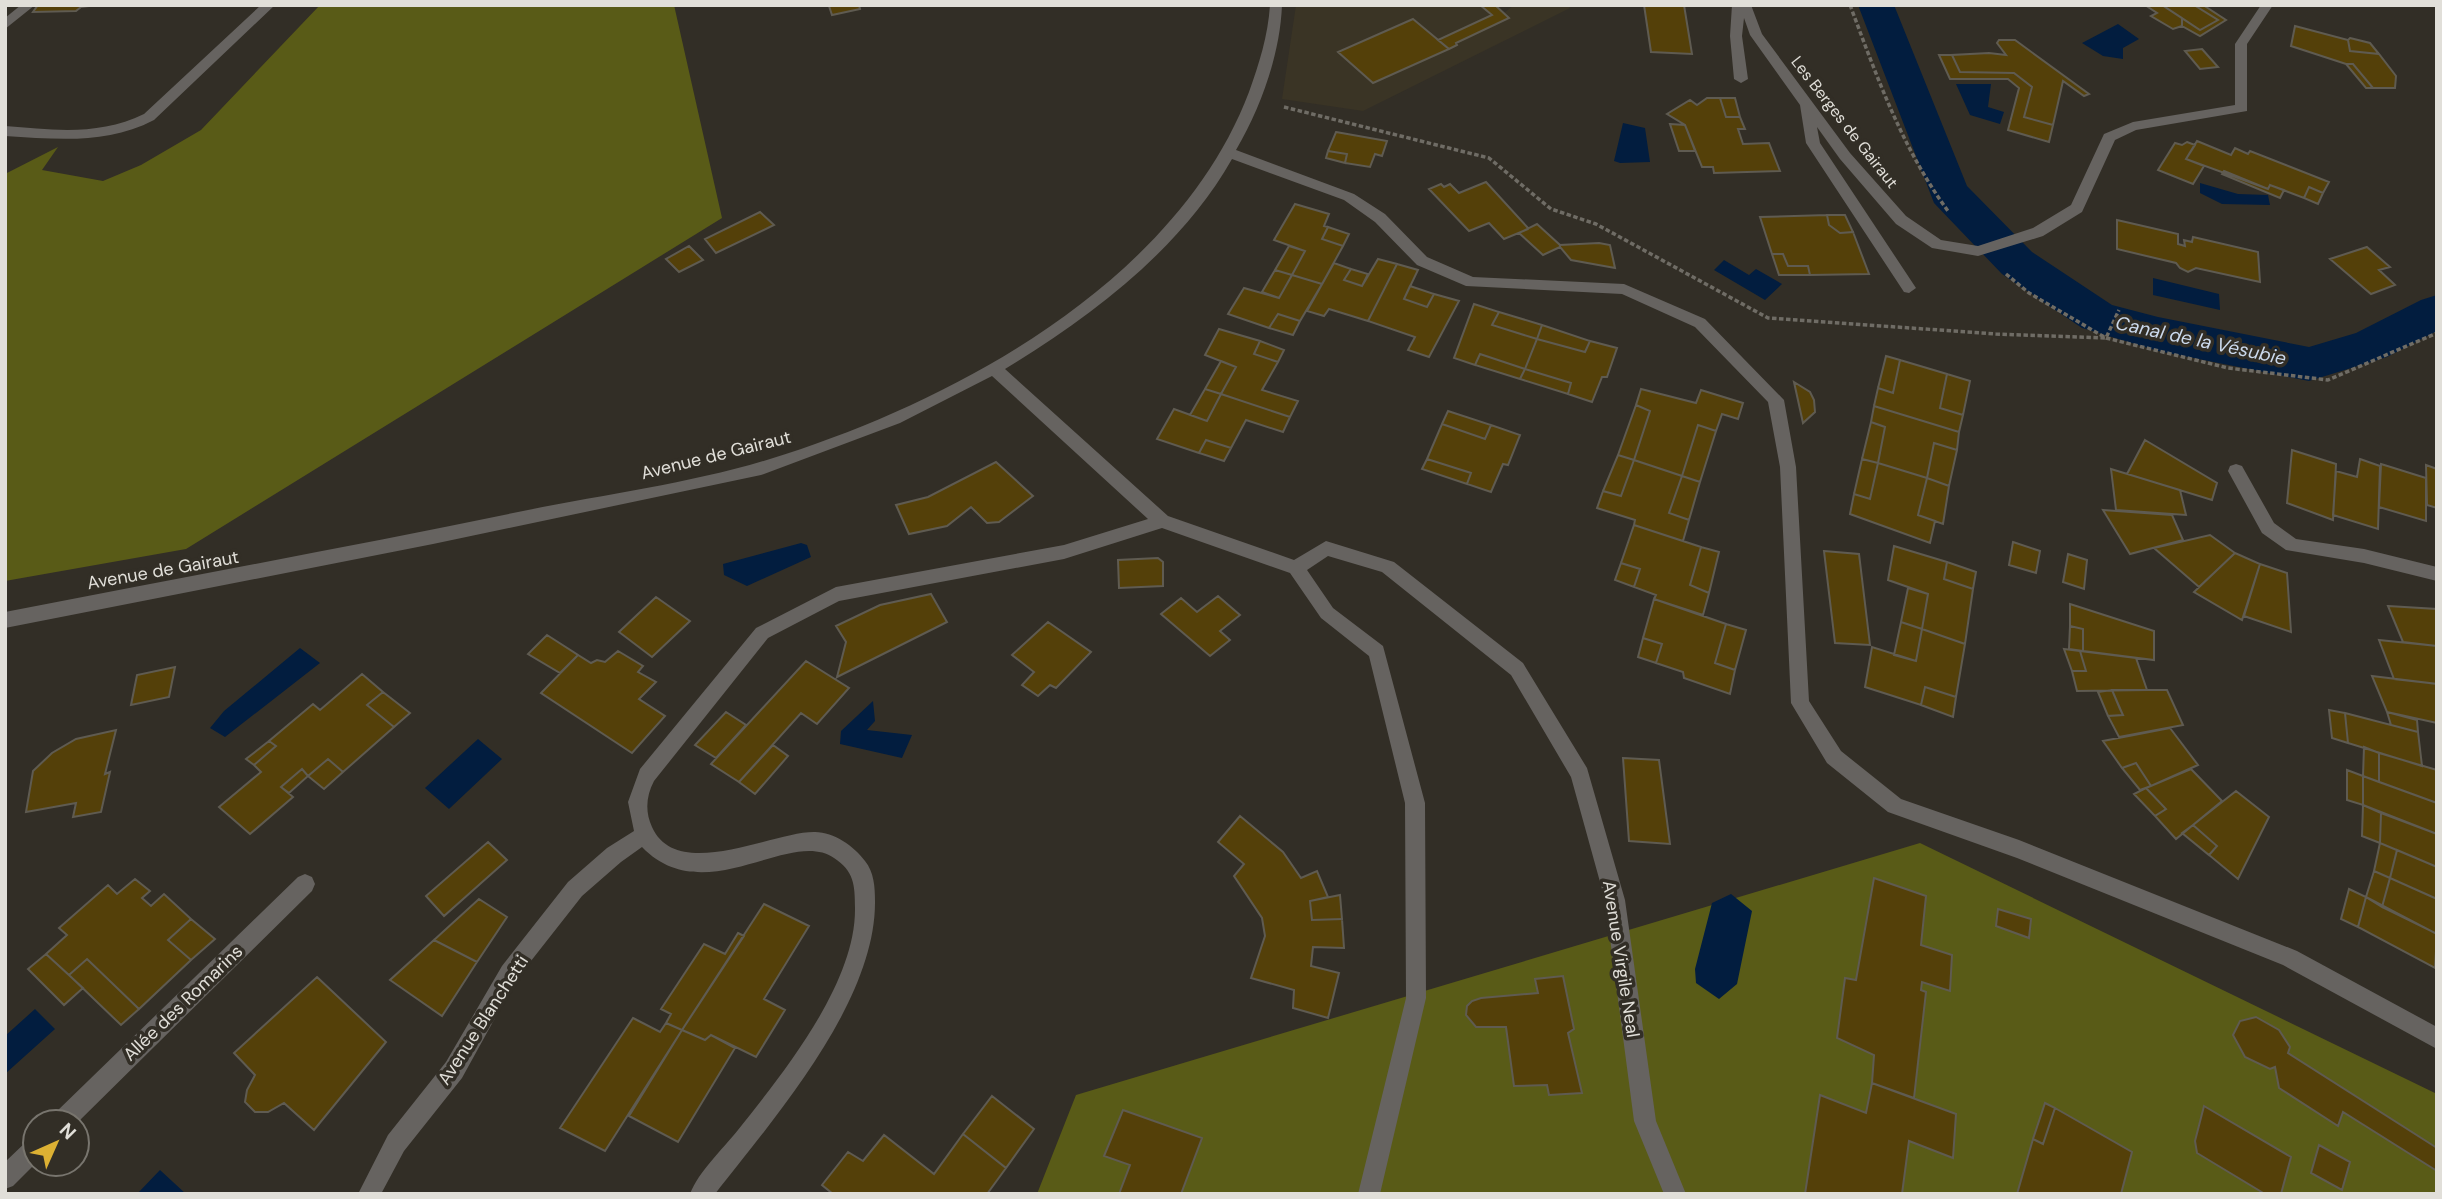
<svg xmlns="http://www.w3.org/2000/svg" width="2442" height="1199" viewBox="0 0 2442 1199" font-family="'DM Sans',sans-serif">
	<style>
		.built { fill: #3a3425 }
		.green { fill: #595b17 }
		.water { fill: #021d3f }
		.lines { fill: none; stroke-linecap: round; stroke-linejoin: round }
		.canal { fill: #021d3f; fill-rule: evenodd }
		.building { fill: #544009; stroke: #5f5b51; stroke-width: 2 }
		.path { stroke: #6f6c65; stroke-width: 3.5; stroke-dasharray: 4.5 2.5; stroke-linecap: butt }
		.minor { fill: #666360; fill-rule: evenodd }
		.labels { text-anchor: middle; stroke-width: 7; stroke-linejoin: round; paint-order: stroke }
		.far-street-label { font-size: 16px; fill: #e1dfd9; stroke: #322e26 }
		.street-label { font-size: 18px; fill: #e1dfd9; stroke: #322e26 }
		.water-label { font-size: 19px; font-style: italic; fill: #cbd9ec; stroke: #322e26 }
	</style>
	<rect width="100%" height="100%" fill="#322e26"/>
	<path class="built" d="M1296 5H1480L1492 15 1438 40 1413 19 1339 52 1373 83 1449 49 1457 45 1456 43 1509 18 1504 13 1514 5H1568L1570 8 1363 111 1282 99Z"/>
	<path class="green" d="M320 5H674L722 218 186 549 5 581V174L58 147 42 170 103 181 141 165 201 130Z
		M1920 843 2437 1094V1194H1037L1076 1095Z"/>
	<path class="water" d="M2118 24 2139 39 2123 48V59L2103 56 2082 43Z
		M1956 84H1991L1988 107 2004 112 2000 124 1970 115Z
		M1623 123 1645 128 1650 162 1620 163 1614 161Z
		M2200 183 2238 194 2268 195 2270 205 2222 204 2200 193Z
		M1724 260 1749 275 1756 269 1782 284 1765 300 1714 270Z
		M2153 278 2219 294 2220 310 2153 295Z
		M801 543 807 545 811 557 747 586 724 575 723 564Z
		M300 648 320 663 225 737 210 728 224 711Z
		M873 701 875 721 867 730 912 735 902 758 840 744 841 731Z
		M478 739 502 759 449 809 425 788Z
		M1731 894 1752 911 1737 984 1719 999 1696 983 1695 969 1712 903Z
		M35 1009 55 1029 5 1074V1036Z
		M160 1170 186 1194H137Z"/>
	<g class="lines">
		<path class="canal" d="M1858 5H1894L1967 186 2032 252 2112 305 2158 317 2309 347 2356 333 2421 300 2437 295V331L2387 357 2309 381 2158 351 2082 328 2002 274 1934 203Z"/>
	</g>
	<path class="building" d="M38 5H97L81 7 76 11 33 12Z
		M824 5H859L860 9 832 15 829 6Z
		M1480 5H1495L1509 18 1456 43 1457 45 1449 49 1438 40 1492 15Z
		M1644 5H1684L1692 54 1651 52Z
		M2145 5H2162L2182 18V26L2173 29 2151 16 2157 13Z
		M2162 5H2194L2218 20 2200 30Z
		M2194 5H2203L2226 20 2200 36 2182 26V18L2200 30 2218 20Z
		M1413 19 1449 49 1373 83 1338 52Z
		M2295 26 2348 40 2350 51 2379 54 2396 76 2395 88H2373L2353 64H2346L2291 46Z
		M2350 38 2370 43 2379 54 2350 51 2348 40Z
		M1999 40H2015L2089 94 2084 96 2063 81 2053 125 2024 117 2032 87 2014 73 1960 72 1952 55 1989 53 2006 55 1997 43Z
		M2202 49 2218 67 2200 69 2185 51Z
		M1939 55H1952L1960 72 2014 73 2032 87 2024 117 2053 125 2049 142 2008 130 2019 88 2008 79H1950Z
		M2346 64H2353L2373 88H2366Z
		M1707 98H1720L1726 117H1740L1745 129H1738L1743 144 1769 143 1780 171 1714 173 1713 167H1702L1685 125 1667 114 1690 100 1697 105Z
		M1720 98H1735L1740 117H1726Z
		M1670 124 1685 125 1695 151H1679Z
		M1336 132 1387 141 1382 156 1375 154 1370 167 1345 163 1347 154 1328 151Z
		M2197 141 2231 155 2235 148 2248 154 2250 151 2329 182 2323 193 2309 187 2304 198 2270 185 2268 189 2186 159Z
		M2187 142 2195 145 2186 159 2204 166 2193 184 2158 170 2175 143 2182 145Z
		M1328 151 1347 154 1345 163 1326 158Z
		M2224 171 2268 189 2270 185 2284 190 2280 198 2222 174Z
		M1486 182 1528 228V229L1504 239 1489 223 1469 231 1429 189 1441 184 1444 187 1450 184 1459 193Z
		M2309 187 2323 193 2318 204 2304 198Z
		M1295 204 1329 214 1324 226 1328 227 1322 239 1343 246 1322 284 1292 275 1305 251 1274 240Z
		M760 212 774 225 716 253 705 239Z
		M1827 215 1829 225 1840 233 1853 232 1869 274 1810 275 1808 266H1788L1783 254H1772L1760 217Z
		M1827 215H1845L1853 232 1840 233 1829 225Z
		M2117 220 2178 234V244L2185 246 2184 240 2192 242 2193 237 2258 252 2260 282 2196 268 2188 272 2180 268 2176 263 2117 249Z
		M1537 224 1560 245V247L1543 255 1519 233Z
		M1328 227 1349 234 1343 246 1322 239Z
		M1599 243 1610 245 1615 268 1571 260 1560 247V245Z
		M689 246 703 260 679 272 666 259Z
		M1289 246 1305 251 1292 275 1275 270Z
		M2367 247 2390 267 2379 270 2395 285 2371 294 2330 259Z
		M1772 254H1783L1788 266H1808L1810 275H1779Z
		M1378 259 1397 264 1368 321 1329 309 1324 316 1307 311 1334 263 1351 269 1344 280 1362 286Z
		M1397 264 1418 270 1404 299 1427 307 1434 294 1459 301 1429 357 1408 350 1415 337 1368 321Z
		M1351 269 1368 274 1362 286 1344 280Z
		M1275 270 1292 275 1279 298 1262 292Z
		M1292 275 1322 284 1300 321 1278 314 1269 328 1228 314 1244 288 1279 298Z
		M1410 286 1434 294 1427 307 1404 299Z
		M1474 304 1499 312 1492 325 1537 339 1525 369 1480 354 1475 365 1454 358Z
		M1499 312 1542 325 1537 339 1492 325Z
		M1278 314 1300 321 1293 335 1269 328Z
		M1542 325 1590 341 1585 352 1537 339Z
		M1219 329 1260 341 1254 354 1278 362 1262 390 1298 401 1290 417 1221 394 1236 367 1205 355Z
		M1537 339 1585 352 1590 341 1617 348 1607 377H1602L1592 402 1568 394 1571 383 1525 369Z
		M1260 341 1284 350 1278 362 1254 354Z
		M1480 354 1525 369 1520 379 1475 365Z
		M1886 356 1900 360 1893 393 1878 388Z
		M1900 360 1947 374 1940 408 1963 415 1959 432 1874 406 1878 388 1893 393Z
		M1221 361 1236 367 1221 394 1205 389Z
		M1525 369 1571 383 1568 394 1520 379Z
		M1947 374 1970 381 1963 415 1940 408Z
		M1794 382 1810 392 1814 400 1815 412 1803 423Z
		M1205 389 1221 394 1207 421 1190 415Z
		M1641 389 1696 403 1701 390 1743 403 1738 419 1722 414 1716 431 1698 425 1682 476 1634 460 1650 411 1636 405Z
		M1221 394 1290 417 1283 432 1246 420 1231 448 1206 440 1199 453 1157 439 1174 409 1207 421Z
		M1636 405 1650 411 1634 460 1618 455Z
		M1874 406 1959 432 1957 450 1934 443 1927 478 1878 463 1885 427 1871 422Z
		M1448 411 1491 425 1485 439 1442 424Z
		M1871 422 1885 427 1878 463 1862 459Z
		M1442 424 1485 439 1491 425 1520 435 1508 465 1503 464 1491 492 1467 484 1471 473 1427 459Z
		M1698 425 1716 431 1700 482 1682 476Z
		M1206 440 1231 448 1224 461 1199 453Z
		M2145 440 2217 483 2212 500 2127 474Z
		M1934 443 1957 450 1949 486 1927 478Z
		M2292 450 2336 464 2333 520 2287 503Z
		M1618 455 1634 460 1621 496 1603 491Z
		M1427 459 1471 473 1467 484 1422 469Z
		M1862 459 1878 463 1870 499 1854 494Z
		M2360 459 2380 466 2378 529 2333 515 2336 471 2357 477Z
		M1634 460 1682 476 1669 513 1689 520 1683 541 1634 525 1635 520 1597 508 1603 491 1621 496Z
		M996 462 1033 496 999 522 987 523 971 507 947 526 909 534 896 505 928 497Z
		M1878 463 1927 478 1918 515 1935 521 1930 543 1850 514 1854 494 1870 499Z
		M2381 464 2426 478V521L2379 507Z
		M2426 465 2437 469V508L2427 505Z
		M2111 469 2180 490 2186 515 2116 510Z
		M1682 476 1700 482 1689 520 1669 513Z
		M1927 478 1949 486 1943 524 1918 515Z
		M2103 510 2172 515 2183 540 2130 554Z
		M1634 525 1701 547 1690 585 1709 593 1703 615 1654 599 1656 595 1634 587 1640 569 1621 563Z
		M2210 535 2235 553 2199 587 2154 548Z
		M2013 542 2040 551 2036 573 2009 565Z
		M1894 546 1947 562 1944 579 1973 589 1965 644 1922 629 1928 594 1888 580Z
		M1701 547 1719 552 1709 593 1690 585Z
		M1824 551 1859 554 1870 645 1835 643Z
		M2235 553 2260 564 2242 620 2194 592Z
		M2068 554 2087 560 2084 589 2063 582Z
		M1158 558 1163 562V586L1119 588 1118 560Z
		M1947 562 1976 572 1973 589 1944 579Z
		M1621 563 1640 569 1634 587 1615 580Z
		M2260 564 2287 573 2291 632 2244 616Z
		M1908 588 1928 594 1922 629 1901 622Z
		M931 594 947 622 837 677 846 642 836 626 880 605Z
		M1218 596 1240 615 1220 631 1230 640 1210 656 1161 614 1181 598 1197 612Z
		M656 597 690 621 652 657 619 632Z
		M1654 599 1726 624 1715 663 1735 670 1730 694 1684 678 1683 672 1656 663 1662 644 1643 638Z
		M2070 604 2154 631V660L2083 651V629L2070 626Z
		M2388 606 2437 609V646L2403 642Z
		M1048 622 1091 652 1056 688 1050 685 1038 696 1022 685 1034 672 1012 655Z
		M1901 622 1922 629 1916 661 1894 655Z
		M1726 624 1746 630 1735 670 1715 663Z
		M2070 626 2083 629V651L2069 649Z
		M1922 629 1965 644 1956 697 1925 687 1921 705 1865 687 1872 647 1916 661Z
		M547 635 578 655 560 673 528 654Z
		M1643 638 1662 644 1656 663 1638 657Z
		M2379 640 2437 646V684L2394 679Z
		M2064 649 2080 651 2086 671H2072Z
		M618 651 643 666 638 672 656 682 639 699 665 716 632 753 541 693 578 655 591 663 597 660 605 662Z
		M2080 651 2136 658 2147 690 2077 691 2072 671H2086Z
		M806 661 849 688 817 724 801 713 739 782 711 764Z
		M175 667 169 697 131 705 137 675Z
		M362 674 383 692 367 705 394 727 343 772 328 759 308 776 302 769 281 787 293 797 250 834 219 807 261 772 254 765 276 746 269 741 313 704 320 710Z
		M2372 676 2437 684V723L2387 712Z
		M1925 687 1956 697 1953 717 1921 705Z
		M2112 690 2120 709 2123 715 2108 716 2098 692Z
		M2112 690H2167L2183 725 2119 737 2108 716 2123 715Z
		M383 692 410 713 394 727 367 705Z
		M2329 710 2345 713 2348 743 2332 738Z
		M726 712 746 725 716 758 695 745Z
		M2387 712 2417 720 2418 732 2391 725Z
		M2345 713 2418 732 2422 766 2348 743Z
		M2170 728 2198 765 2151 786 2136 763 2122 768 2103 741Z
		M116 730 105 774 110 772 101 812 73 817 76 803 26 812 33 771 52 753 76 739Z
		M269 741 276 746 254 765 246 759Z
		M773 745 788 756 755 794 739 782Z
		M2364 747 2379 753V782L2363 776Z
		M2379 753 2437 770V803L2379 782Z
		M1623 758 1659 760 1670 844 1629 841Z
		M328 759 343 772 324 789 308 776Z
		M2136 763 2151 786 2140 790 2122 768Z
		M302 769 308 776 289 793 281 787Z
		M2191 769 2222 801 2176 839 2155 816 2166 809 2146 788Z
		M2347 770 2363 776V805L2347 800Z
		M2363 776 2437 803V834L2363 805Z
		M2146 788 2166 809 2155 816 2134 794Z
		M2236 791 2269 817 2238 879 2209 855 2217 846 2193 825Z
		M2363 805 2381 813 2380 843 2362 836Z
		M2381 813 2437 834V867L2380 843Z
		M1240 816 1283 852 1301 878 1317 871 1328 897 1310 901 1312 920 1342 919 1344 948 1313 947 1311 966 1339 973 1328 1018 1293 1008 1294 990 1251 978 1265 936 1262 918 1234 876 1244 864 1218 842Z
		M2193 825 2217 846 2209 855 2182 833Z
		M488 842 507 860 444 916 426 896Z
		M2380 843 2397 850 2390 878 2374 871Z
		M2397 850 2437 867V899L2390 878Z
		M2374 871 2390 878 2382 907 2366 897Z
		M1874 878 1926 896 1921 945 1952 955 1950 991 1922 982 1921 990 1926 992 1914 1098 1872 1083 1874 1055 1837 1038 1845 978 1856 980Z
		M2390 878 2437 899V934L2382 907Z
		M135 879 150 891 142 898 151 906 164 894 191 919 168 940 191 960 139 1009 87 959 69 975 46 954 67 935 59 928 108 885 117 894Z
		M2349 889 2366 897 2358 927 2341 919Z
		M1340 895 1342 919 1312 920 1310 901Z
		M2366 897 2437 934 2435 968 2358 927Z
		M479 899 507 917 477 962 434 940Z
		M764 904 809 926 764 999 785 1010 756 1057 711 1035 705 1040 682 1030Z
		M1998 909 2031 919 2029 938 1996 926Z
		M191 919 215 939 191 960 168 940Z
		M738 933 744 936 682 1030 666 1023 671 1014 661 1009 704 944 725 954Z
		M434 940 477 962 442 1016 390 980Z
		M46 954 83 988 64 1005 28 969Z
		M87 959 139 1009 121 1025 69 975Z
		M1563 976 1574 1029 1568 1033 1582 1093 1549 1095 1547 1085 1514 1086 1506 1027H1476L1466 1015 1467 1006 1472 1001 1481 998 1538 993 1535 979Z
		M317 977 386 1042 314 1130 284 1103 268 1112H255L245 1102 247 1090 255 1075 234 1053Z
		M2256 1017 2279 1030 2290 1047 2288 1053 2437 1148V1171L2343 1112 2338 1126 2279 1088 2275 1067 2270 1069 2245 1057 2233 1035 2240 1021Z
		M633 1018 660 1032 666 1023 682 1030 605 1151 560 1128Z
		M682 1030 705 1040 711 1035 735 1048 678 1142 629 1116Z
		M1872 1083 1956 1114 1953 1158 1909 1141 1902 1194H1805L1820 1095 1866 1113Z
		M992 1096 1034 1129 1006 1168 963 1134Z
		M2045 1103 2055 1108 2043 1144 2033 1139Z
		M2204 1106 2291 1157 2281 1194H2265L2197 1153 2195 1141Z
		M2055 1108 2132 1152 2121 1194H2017L2033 1139 2043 1144Z
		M1123 1110 1202 1138 1181 1194H1119L1130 1165 1104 1156Z
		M963 1134 1006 1168 987 1194H833L822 1185 848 1152 863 1161 884 1135 934 1174Z
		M2319 1145 2350 1162 2342 1190 2311 1173Z"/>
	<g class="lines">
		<path class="path" d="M1850 5C1877 77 1902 148 1948 211
			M1284 107 1489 158 1551 209 1596 224 1768 318 1996 334 2106 338 2119 310
			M2006 274 2029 293 2106 338 2228 368 2328 380 2437 333"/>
		<path class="minor" d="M21 5H35L5 29V18Z
			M261 5H275L154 120C106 145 57 139 5 136V126C54 130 99 136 144 114Z
			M1270 5H1282C1280 55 1261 107 1236 150L1354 194 1385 214 1427 257 1473 277 1624 284 1705 319 1784 400 1796 467 1809 701 1841 751 1901 799 2019 840 2297 951 2437 1027V1049L2283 965 2017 858 1888 812 1827 763 1791 703 1780 467 1768 402 1695 327 1622 294 1466 286 1417 265 1375 222 1344 200 1232 159C1181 249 1092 316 1005 369L1168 516 1294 560 1326 541 1394 562 1523 663 1587 768 1625 900 1656 1121 1686 1194H1664L1634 1121 1605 900 1571 777 1511 675 1382 572 1328 556 1307 570 1333 608 1383 646 1425 803 1426 998 1380 1194H1358L1406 998 1405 803 1369 656 1321 618 1290 573 1162 528 1064 559 839 601 768 638 654 781C646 796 645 812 652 827 677 883 774 831 815 832 834 832 854 846 865 861 874 872 875 887 875 901 876 1002 775 1117 715 1194H690C699 1171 722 1150 738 1130 783 1073 856 984 855 908 855 885 854 871 834 858 790 827 705 912 642 847L621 862 582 896 516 980 462 1078 404 1151 381 1194H358L388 1135 446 1062 502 966 568 882 607 848 634 831 628 802 640 769 756 628 836 587 1064 545 1148 519 992 376 900 423 761 475 433 544 5 628V612C179 578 354 546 528 510 608 494 692 483 770 459 954 402 1177 282 1249 92 1259 64 1268 36 1270 5Z
			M1732 5H1751L1762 34 1850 153 1906 216 1941 240 1978 246 2033 228 2071 205 2104 134 2133 122 2235 105V44L2261 5H2273L2247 44V111L2136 130 2115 140 2082 212 2043 236 1978 256 1932 248 1896 224 1840 159 1817 127 1820 143 1916 288 1909 293 1904 292 1806 143 1800 105 1750 35 1744 18 1742 36 1748 79 1741 83 1734 79 1730 36Z
			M2236 464 2242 466 2274 523 2296 539 2364 549 2437 567V581L2364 563 2286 550 2262 533 2228 471 2230 466Z
			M305 874 312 877 315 884 312 891 77 1123 51 1122 54 1114 298 877Z
			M35 1138V1164L13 1186 5 1189V1162L27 1141Z"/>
	</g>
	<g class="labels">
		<g class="far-street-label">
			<text transform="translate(1845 122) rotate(52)" y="6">Les Berges de Gairaut</text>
		</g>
		<g class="street-label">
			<text transform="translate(716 455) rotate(-14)" y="6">Avenue de Gairaut</text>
			<text transform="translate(163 570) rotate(-10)" y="6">Avenue de Gairaut</text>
			<text transform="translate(1621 959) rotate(81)" y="6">Avenue Virgile Neal</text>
			<text transform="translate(183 1003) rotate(-44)" y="6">Allée des Romarins</text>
			<text transform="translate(483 1020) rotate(-57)" y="6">Avenue Blanchetti</text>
		</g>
		<g class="water-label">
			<text transform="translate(2201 340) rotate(12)" y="7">Canal de la Vésubie</text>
		</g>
	</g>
	<rect width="2442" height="1199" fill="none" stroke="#e1dfd9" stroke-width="14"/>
	<g transform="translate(56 1143) rotate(45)"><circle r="33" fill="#322e26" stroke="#78756e" stroke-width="2"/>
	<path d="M0-5L12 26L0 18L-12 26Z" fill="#ddb133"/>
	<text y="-10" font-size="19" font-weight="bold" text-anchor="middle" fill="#e1dfd9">N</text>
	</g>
</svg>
